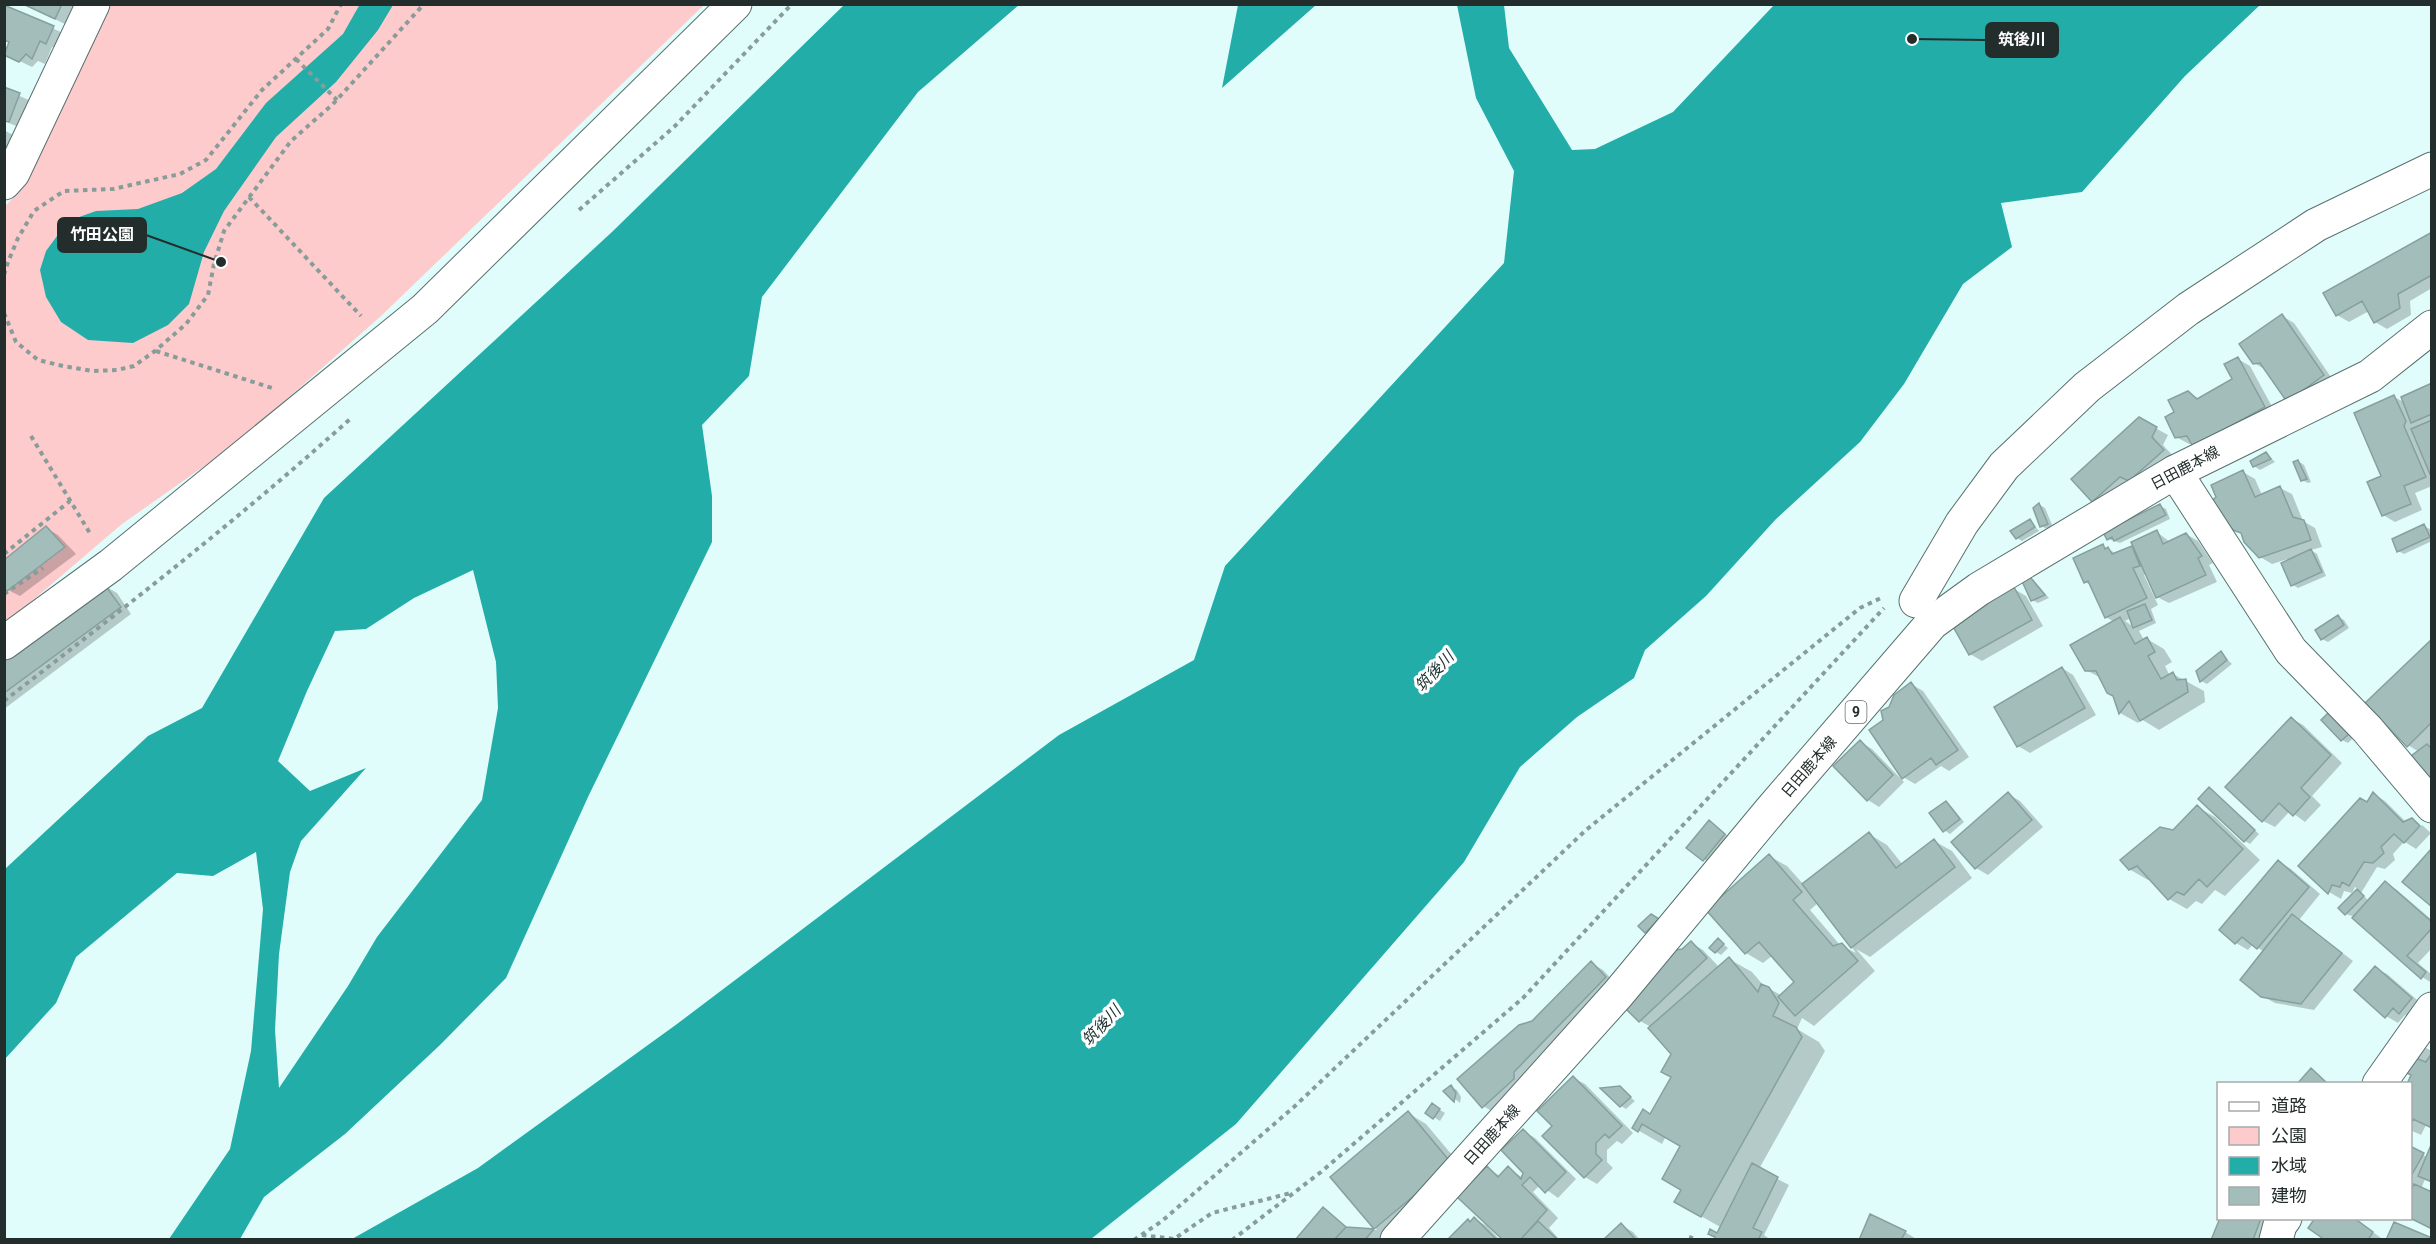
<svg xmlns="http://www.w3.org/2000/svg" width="2436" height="1244" viewBox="0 0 2436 1244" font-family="Roboto,'Noto Sans JP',sans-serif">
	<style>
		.green { fill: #fdcbcc }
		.water { fill: #22ada8; fill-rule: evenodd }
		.shadow { fill: #0003; fill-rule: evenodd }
		.building { fill: #a3bdbb; stroke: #86a09e; stroke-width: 1.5 }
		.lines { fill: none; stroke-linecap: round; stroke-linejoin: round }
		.minor-casing { stroke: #59716f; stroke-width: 35 }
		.tertiary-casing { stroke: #59716f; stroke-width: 35 }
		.primary-casing { stroke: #59716f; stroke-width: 35 }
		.path { stroke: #889c9a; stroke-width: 4; stroke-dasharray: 4.5 4.5; stroke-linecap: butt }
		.minor { stroke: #fff; stroke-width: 33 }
		.tertiary { stroke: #fff; stroke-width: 33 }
		.primary { stroke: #fff; stroke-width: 33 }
		.labels { text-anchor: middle; stroke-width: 6; stroke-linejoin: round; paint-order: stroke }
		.shield { fill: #fff; stroke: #656c6b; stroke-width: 1.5 }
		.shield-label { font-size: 14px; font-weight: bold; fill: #232d2c }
		.street-label { font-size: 15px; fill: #232d2c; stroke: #fff }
		.water-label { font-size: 16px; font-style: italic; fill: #1b3130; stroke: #fff }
		.leader { fill: none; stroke: #232d2c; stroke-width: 2 }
		.callout-dot { fill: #232d2c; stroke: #fff; stroke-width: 2 }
		.callout { fill: #232d2c; stroke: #232d2c; stroke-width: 2 }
		.callout-label { font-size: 16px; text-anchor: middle; font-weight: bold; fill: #fff }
	</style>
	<rect width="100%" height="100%" fill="#e1fdfb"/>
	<path class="green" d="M97 5H704L381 316 237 443 122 524 5 624 4 207 21 190Z"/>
	<path class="water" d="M360 4 393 5 378 30 336 82 276 137 224 211 204 252 189 304 168 325 133 343 88 340 61 322 46 297 40 270 46 251 68 221 96 211 138 209 182 193 216 169 266 103 343 34Z
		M844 5H1019L918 92 762 297 749 376 702 425 712 496V542L588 797 506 978 440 1045 345 1134 264 1197 240 1239H169L230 1149 251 1051 263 909 256 852 213 876 177 873 76 957 56 1003 5 1059V869L148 736 202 708 324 498 613 231ZM473 570 496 662 498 708 482 800 377 937 348 986 279 1088 275 1030 279 954 290 872 301 841 366 768 310 791 278 761 307 691 335 631 366 629 414 598Z
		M1238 5H1316L1222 88Z
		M1457 5H1504L1509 48 1572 150 1595 149 1673 112 1774 5H2260L2185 76 2082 192 2001 203 2012 247 1963 284 1904 384 1860 442 1776 519 1706 596 1645 650 1634 678 1577 717 1520 767 1464 862 1236 1124 1091 1239H352L478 1168 677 1024 1059 735 1194 660 1225 566 1504 263 1514 171 1476 98Z"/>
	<path class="shadow" d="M23 4H77L67 25Z
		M4 6 65 34 59 50 52 47 45 64 38 61 32 67 5 54 10 43 4 41Z
		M4 89 31 101 21 128 4 121Z
		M4 130 13 135 4 155Z
		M2432 234V288L2410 301 2411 315 2387 329 2375 322 2369 311 2349 322 2337 315Z
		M2282 316 2294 323 2335 383 2300 407 2266 370 2254 363Z
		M2238 359 2250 366 2276 414 2193 443 2189 444 2176 437V413L2188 392 2199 399 2234 380Z
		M2432 385V486L2415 493 2422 510 2395 522 2383 515V477L2394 397 2404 402Z
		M2139 419 2168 435 2163 445 2175 458 2105 507 2093 501Z
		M2266 453 2275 462 2260 470 2254 466Z
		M2298 461 2304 465 2311 482 2308 483 2302 480Z
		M2243 472 2255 479 2262 495 2280 488 2292 494 2303 521 2315 528 2322 547 2311 550 2317 554 2326 576 2298 588 2293 585 2288 559 2272 564 2260 557Z
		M2040 505 2045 508 2053 527 2047 529 2041 526Z
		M2160 506 2166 509 2170 519 2120 543 2108 539Z
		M2030 521 2039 531 2022 541 2017 538Z
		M2424 526 2430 529 2432 541 2404 554 2398 551Z
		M46 528 58 535 76 554 20 596 8 590Z
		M2157 532 2170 542 2186 534 2198 541 2213 563 2209 565 2217 582 2169 603 2157 597 2147 574 2144 575 2158 605 2151 609 2156 623 2139 631 2144 640 2147 639 2164 649 2172 662 2165 666 2170 676 2173 674 2204 691 2205 702 2159 730 2141 719 2138 723 2120 713 2114 695 2101 678 2086 670 2114 622 2106 617 2092 586 2085 582 2103 546 2117 554 2131 547 2137 550ZM2131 618 2134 627 2125 621Z
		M2030 580 2036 583 2049 598 2038 603 2032 600Z
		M105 586 117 593 131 614 4 709V661Z
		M2014 589 2026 596 2043 626 1982 661 1970 654Z
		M2338 617 2344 620 2349 628 2328 642 2322 639Z
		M2432 641V779L2419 752 2408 745Z
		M2221 653 2232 664 2207 684 2201 681Z
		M2062 668 2073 675 2096 715 2030 753 2018 746Z
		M1911 684 1923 691 1969 757 1949 771 1941 766 1915 784 1903 777 1891 708Z
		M2335 717 2354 737 2348 743 2342 740Z
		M2291 718 2303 725 2342 763 2312 796 2321 805 2305 822 2290 811 2275 827 2263 821Z
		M1860 742 1872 749 1904 782 1879 807 1868 800Z
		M2210 789 2259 834 2250 844 2245 841Z
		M2008 794 2020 801 2043 827 1988 875 1976 868Z
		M2373 794 2385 801 2406 822 2412 819 2420 824 2393 854 2395 860 2385 869 2377 867 2361 893 2369 901 2385 883 2397 890 2432 920V948L2418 963 2432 975V983L2422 977 2352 916 2346 914 2340 908 2358 889 2355 887 2352 893 2344 891 2341 899 2329 892 2300 866 2368 804Z
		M1946 803 1951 806 1964 822 1950 834 1944 830Z
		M2197 807 2215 817 2260 860 2225 896 2215 890 2202 904 2196 901 2187 909 2169 899 2150 878 2148 880 2129 869 2173 832Z
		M1715 825 1730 838 1709 863 1688 847Z
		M2422 825 2431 833 2416 849 2405 842Z
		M1869 834 1887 845 1903 865 1934 841 1952 851 1972 878 1870 957 1856 949 1875 971 1814 1026 1802 1018 1797 1029 1819 1042 1825 1051 1759 1169 1789 1185 1764 1235 1771 1240H1716L1722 1228 1699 1215 1683 1190 1682 1146 1666 1136 1662 1144 1634 1128 1651 1116 1673 1077 1672 1054 1651 1027 1640 1021 1683 951 1691 943 1703 950 1719 967 1729 959 1752 972 1764 986 1781 995 1796 982 1773 955 1763 963 1746 953 1769 856 1787 866 1804 885ZM1818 903 1856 953 1840 945 1810 910Z
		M2279 862 2291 869 2320 894 2299 920 2353 961 2314 1010 2275 1003 2262 996 2264 952 2253 944 2248 950 2236 943Z
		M1718 940 1728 948 1721 955 1716 952Z
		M1591 963 1603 970 1617 985 1495 1113 1483 1106 1533 1022Z
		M2375 968 2387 974 2423 1005 2411 1019 2405 1015 2398 1023 2386 1016 2356 990Z
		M2422 1046 2432 1051V1128L2426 1125 2421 1135 2410 1130V1084Z
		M1573 1078 1585 1084 1633 1133 1622 1144 1617 1141 1607 1150V1162L1613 1168 1597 1184 1585 1177 1554 1126Z
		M1451 1087 1457 1090 1461 1097 1460 1103 1446 1091Z
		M1619 1088 1635 1101 1626 1109 1621 1106Z
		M1432 1105 1445 1113 1440 1121 1427 1113Z
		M1408 1113 1426 1124 1468 1174 1382 1240H1297L1323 1209 1350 1229 1377 1230 1333 1177Z
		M1523 1131 1535 1138 1576 1179 1558 1198 1540 1185 1533 1192 1558 1218 1549 1228 1560 1240H1506L1487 1168 1500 1176 1508 1168 1523 1178 1525 1172Z
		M2432 1147V1182L2425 1179 2410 1218V1148L2427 1157Z
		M2221 1218H2275L2267 1240H2213Z
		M2353 1218 2384 1240H2328Z
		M1475 1219 1487 1226 1500 1240H1449Z
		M1621 1225 1633 1232 1640 1240H1606Z
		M1905 1232 1918 1240H1860Z"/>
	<path class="building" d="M23 4H62L55 19Z
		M4 5 54 26 46 44 40 41 32 59 26 54 19 62 4 55 9 42 4 40Z
		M4 87 20 93 9 122 4 121Z
		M2432 232V275L2398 294 2400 308 2374 323 2362 301 2336 316 2323 293Z
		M2282 314 2324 375 2287 402 2260 363 2253 364 2239 344Z
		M2238 357 2265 407 2193 447 2187 436 2175 438 2165 417 2174 412 2168 400 2188 391 2197 399 2232 379 2224 364Z
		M2432 383V414L2411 423 2401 397Z
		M2394 395 2406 421 2404 426 2426 477 2404 486 2411 504 2382 516 2367 482 2381 476 2354 413Z
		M2139 417 2157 427 2152 437 2164 450 2129 481 2120 477 2092 502 2071 479Z
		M2432 420V479L2411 429Z
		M2266 452 2271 459 2253 467 2250 461Z
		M2298 460 2307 479 2301 481 2293 462Z
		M2243 470 2255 497 2280 486 2293 517 2304 520 2311 540 2259 558 2244 542 2241 533 2233 530 2209 503 2216 497 2211 485Z
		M2039 503 2048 524 2040 527 2033 508Z
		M2160 504 2166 515 2114 541 2112 537 2107 540 2103 532Z
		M2030 519 2035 527 2016 539 2010 531Z
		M2424 524 2430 537 2397 552 2392 539Z
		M46 526 65 547 7 591 4 588V560Z
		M2157 530 2163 544 2186 533 2202 556 2198 558 2206 575 2156 598 2131 542Z
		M2103 544 2105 549 2108 547 2112 554 2132 546 2140 566 2133 568 2147 598 2105 618 2088 581 2084 583 2073 558Z
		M2311 549 2322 572 2291 586 2281 563Z
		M2031 578 2045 595 2031 601 2021 579Z
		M105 585 121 607 4 693V659Z
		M2014 587 2032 620 1969 655 1951 623Z
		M2145 604 2152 620 2133 628 2127 611Z
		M2338 615 2344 625 2321 640 2315 630Z
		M2120 617 2135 644 2147 637 2155 652 2148 656 2161 679 2173 672 2177 680 2186 679 2188 692 2140 721 2129 701 2119 714 2113 696 2107 693 2096 671H2085L2070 645Z
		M2432 639V726L2430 724 2407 747 2365 703Z
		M2221 651 2227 660 2200 682 2196 671Z
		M2062 667 2085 708 2017 747 1994 707Z
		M1911 682 1958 750 1936 765 1931 758 1902 779 1869 730 1883 720 1881 711 1889 707 1894 695Z
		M2329 712 2350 733 2341 741 2321 720Z
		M2291 717 2331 755 2301 788 2310 797 2293 816 2279 803 2262 822 2225 787Z
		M1860 740 1893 775 1867 801 1833 766Z
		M2427 744 2432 749V782L2411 756Z
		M2209 787 2255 830 2244 842 2198 799Z
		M2008 792 2032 820 1975 869 1951 842Z
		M2373 792 2403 822 2412 818 2420 826 2404 843 2394 834 2381 847 2384 853 2373 863 2364 862 2349 886 2342 882 2340 887 2332 885 2328 894 2298 866 2360 798 2367 802Z
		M1946 801 1960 819 1943 832 1929 813Z
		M2197 805 2243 849 2207 887 2199 879 2184 895 2177 892 2168 900 2137 866 2129 870 2120 860 2160 827 2173 830Z
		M1709 820 1725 834 1703 861 1686 848Z
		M1869 832 1896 868 1934 839 1955 867 1851 948 1802 884Z
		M2432 848V907L2402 882Z
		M1769 854 1802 892 1793 900 1833 946 1842 943 1858 961 1795 1016 1778 997 1794 982 1759 942 1745 954 1706 910Z
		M2278 860 2309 887 2257 949 2242 937 2235 944 2219 930Z
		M2385 881 2432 922V928L2407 956 2426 972 2421 979 2352 918Z
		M2357 889 2364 896 2345 915 2338 908Z
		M1651 914 1659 919 1645 933 1638 926Z
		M2292 914 2342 953 2301 1004 2261 997 2240 980Z
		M1718 938 1724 944 1715 953 1709 948Z
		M1691 941 1707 958 1639 1022 1619 1002 1675 950 1682 949Z
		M1729 957 1758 992 1761 984 1769 987 1779 1003 1773 1016 1796 1027 1802 1037 1701 1217 1674 1202 1681 1190 1662 1179 1680 1146 1642 1124 1638 1132 1632 1128 1643 1109 1650 1114 1671 1077 1661 1072 1671 1054 1648 1028Z
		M1591 961 1606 977 1514 1072V1079L1482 1108 1457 1079 1519 1025 1532 1021Z
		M2375 966 2412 998 2399 1014 2393 1008 2385 1018 2354 990Z
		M2424 1045 2418 1059 2426 1062 2432 1053V1128L2413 1119 2410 1126V1084H2407L2411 1075 2403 1071Z
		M2311 1068 2328 1084H2297Z
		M1573 1076 1622 1126 1609 1138 1605 1134 1596 1143V1154L1602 1160 1584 1178 1542 1136 1552 1126 1537 1111Z
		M1451 1085 1456 1093 1454 1102 1443 1091Z
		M1620 1086 1631 1097 1620 1107 1600 1088Z
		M1432 1103 1440 1109 1433 1119 1425 1113Z
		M1408 1111 1452 1164 1374 1229 1330 1177Z
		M1523 1129 1566 1172 1545 1193 1530 1177 1522 1185 1547 1210 1520 1240H1503L1457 1197 1487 1166 1498 1177 1508 1166 1521 1179 1523 1173 1501 1150Z
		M2431 1145H2432V1182L2418 1176Z
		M2410 1146 2424 1153 2410 1178Z
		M1752 1163 1778 1177 1753 1228 1762 1232 1758 1240H1714L1715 1237 1708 1234 1710 1229 1717 1233Z
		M2414 1184 2432 1192V1229L2410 1218V1192Z
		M1323 1207 1346 1227 1334 1240H1295Z
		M1870 1214 1906 1231 1901 1240H1859Z
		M1474 1217 1497 1240H1447L1468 1219 1470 1222Z
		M2220 1218H2261L2253 1240H2211Z
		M2315 1218H2354L2373 1232 2368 1240H2325L2308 1228Z
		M1538 1221 1558 1240H1520Z
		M2394 1222 2432 1238V1240H2386Z
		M1621 1223 1636 1240H1603Z
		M1346 1227 1374 1229 1365 1240H1334Z"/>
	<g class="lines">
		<g class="minor-casing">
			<path id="minor" d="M4 183 13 173 93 4
				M2175 472 2291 651 2367 729 2432 806
				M1916 601 1962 523 2004 466 2087 387 2188 309 2316 225 2432 169
				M2379 1084 2432 1009
				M2276 1240 2280 1225 2285 1218"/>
		</g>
		<g class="tertiary-casing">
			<path id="tertiary" d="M4 643 111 565 425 309 735 4"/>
		</g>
		<g class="primary-casing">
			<path id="primary" d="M1397 1240 1618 994 1770 811 1932 623 1979 589 2175 472 2370 376 2432 327"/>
		</g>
		<path class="path" d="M296 59 337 100
			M249 197 361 316
			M579 210 674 127 792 4
			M4 275 8 262 18 238 34 211 64 191 113 189 180 174 206 160 262 90 328 29 341 4
			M4 313 16 342 38 360 63 366 92 371 117 370 134 366 155 351 186 324 208 295 214 264 224 231 291 141 333 104 424 4
			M156 351 272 388
			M31 436 91 535
			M4 554 70 501
			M4 594 43 568
			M4 701C122 610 239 519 350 419
			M1142 1235 1174 1239 1212 1213 1291 1193
			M1134 1240 1162 1221 1295 1106 1586 830 1860 608 1883 597
			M1232 1240 1321 1172 1523 998 1884 608
			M1690 1240 1692 1235"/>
		<use href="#minor" class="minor"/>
		<use href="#tertiary" class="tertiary"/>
		<use href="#primary" class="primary"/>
	</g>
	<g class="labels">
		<rect class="shield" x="1845.5" y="701" width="21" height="22" rx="4.5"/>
		<g class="shield-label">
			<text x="1856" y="717">9</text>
		</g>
		<g class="street-label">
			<text transform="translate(2185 468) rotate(-28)" y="5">日田鹿本線</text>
			<text transform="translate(1809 767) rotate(-49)" y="5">日田鹿本線</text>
			<text transform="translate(1492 1135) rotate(-48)" y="5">日田鹿本線</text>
		</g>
		<g class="water-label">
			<text transform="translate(1434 671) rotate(-47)" y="6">筑後川</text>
			<text transform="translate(1101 1025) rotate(-47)" y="6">筑後川</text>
		</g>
	</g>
	<path class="leader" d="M1912 39L1986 40M221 262L146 235"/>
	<g class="callout-dot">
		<circle cx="1912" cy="39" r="6"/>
		<circle cx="221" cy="262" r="6"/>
	</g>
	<g class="callout">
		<rect x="1986" y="23" width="72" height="34" rx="6"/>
		<rect x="58" y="218" width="88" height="34" rx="6"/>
	</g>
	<g class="callout-label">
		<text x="2022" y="45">筑後川</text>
		<text x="102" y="240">竹田公園</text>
	</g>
	<rect width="2436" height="1244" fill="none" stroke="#232d2c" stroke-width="12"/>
	<rect x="2217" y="1082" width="195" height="138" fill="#ffffff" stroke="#a7abab" stroke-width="1.5"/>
	<rect x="2229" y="1102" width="30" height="9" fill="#ffffff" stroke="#a7abab" stroke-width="1.5"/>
	<text x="2271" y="1112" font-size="18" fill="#232d2c">道路</text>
	<rect x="2229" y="1127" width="30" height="18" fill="#fdcbcc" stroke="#a7abab" stroke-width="1.5"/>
	<text x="2271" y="1142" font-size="18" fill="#232d2c">公園</text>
	<rect x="2229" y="1157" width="30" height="18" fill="#22ada8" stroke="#a7abab" stroke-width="1.5"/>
	<text x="2271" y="1172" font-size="18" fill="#232d2c">水域</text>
	<rect x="2229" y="1187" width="30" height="18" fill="#a3bdbb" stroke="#a7abab" stroke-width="1.5"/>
	<text x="2271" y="1202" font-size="18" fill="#232d2c">建物</text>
</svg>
